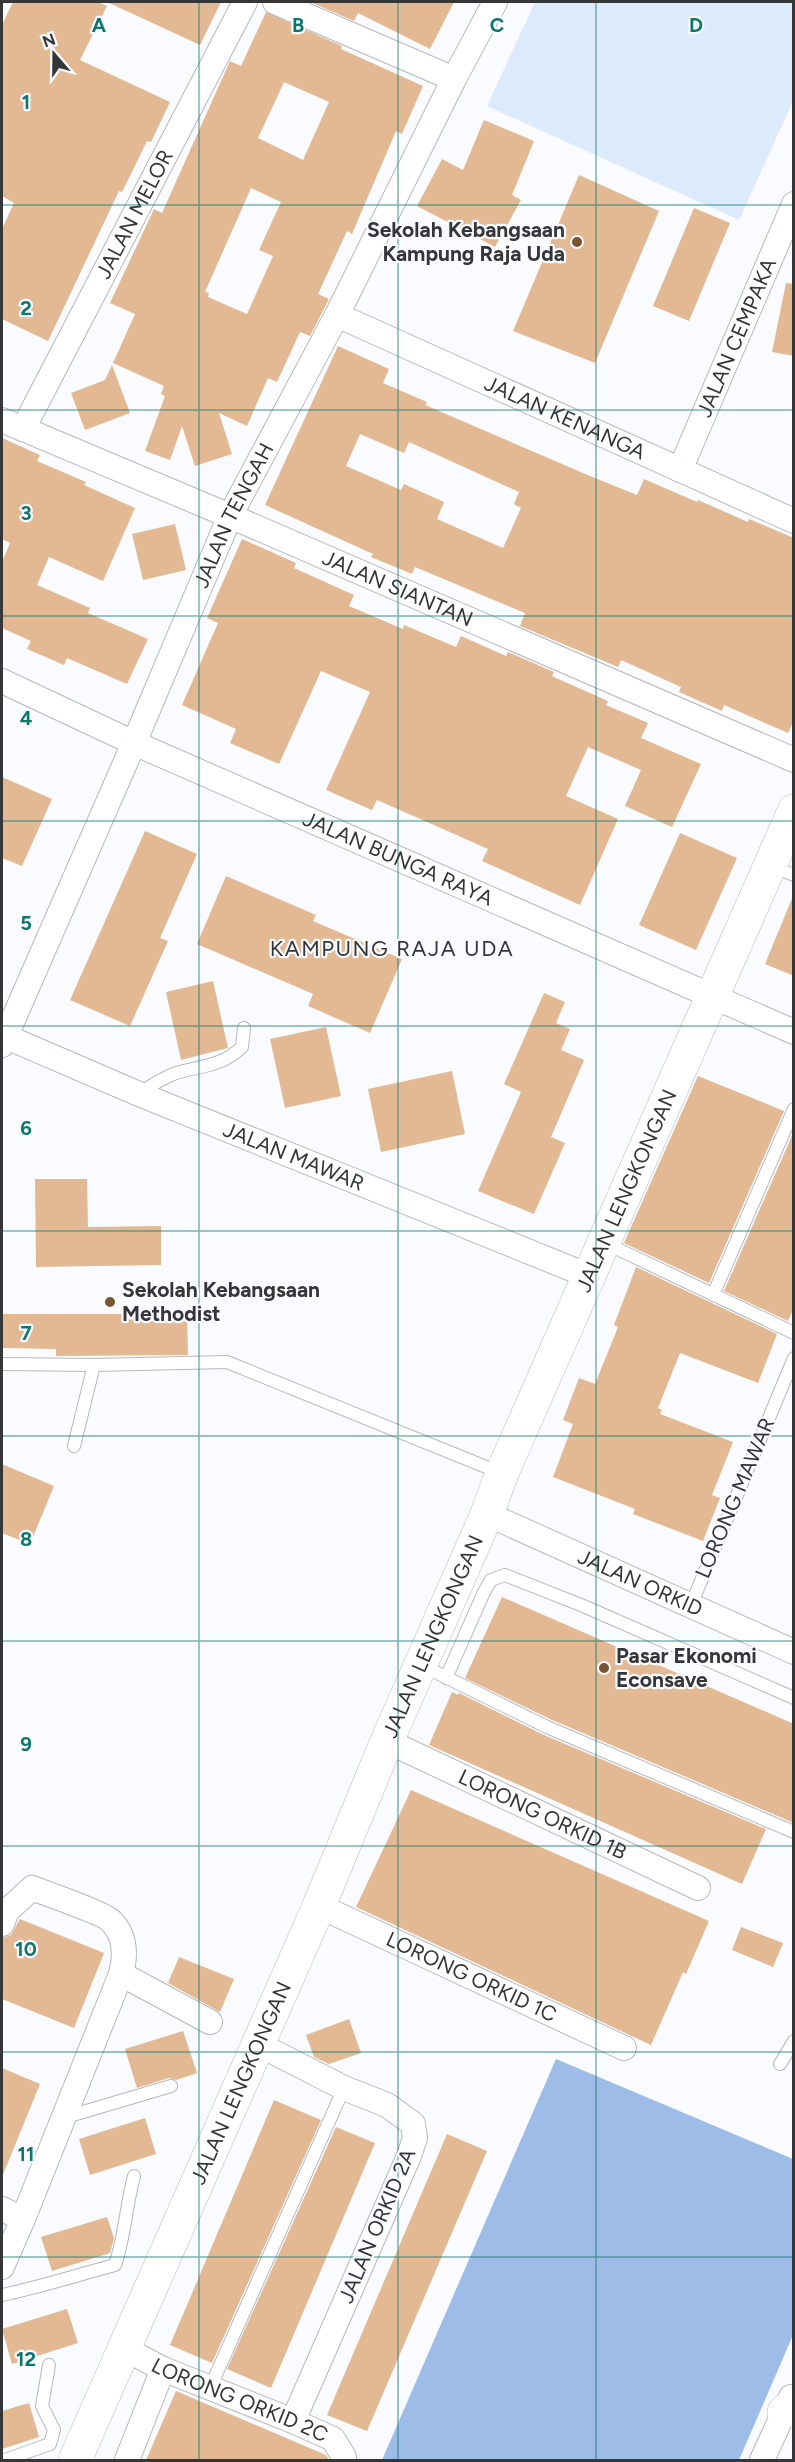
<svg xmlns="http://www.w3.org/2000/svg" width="795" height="2462" viewBox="0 0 795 2462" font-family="Figtree,sans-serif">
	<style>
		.green { fill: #ddeafc }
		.forest { fill: #9dbce7 }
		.building { fill: #e2b992; fill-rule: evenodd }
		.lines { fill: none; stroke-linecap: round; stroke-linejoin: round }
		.lane-casing { stroke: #b6b8bb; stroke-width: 14 }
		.street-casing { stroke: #b6b8bb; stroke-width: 26 }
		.secondary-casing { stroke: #b6b8bb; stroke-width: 34 }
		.lane { stroke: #fff; stroke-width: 12 }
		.street { stroke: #fff; stroke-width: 24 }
		.secondary { stroke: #fff; stroke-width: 33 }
		.grid { fill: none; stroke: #0f766e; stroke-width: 1.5; stroke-opacity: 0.55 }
		.poi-dot { fill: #79542e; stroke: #f9fbff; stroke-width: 2 }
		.labels { text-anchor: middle; stroke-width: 4.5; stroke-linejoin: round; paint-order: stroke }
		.street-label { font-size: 21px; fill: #353637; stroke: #f9fbff }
		.poi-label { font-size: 21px; font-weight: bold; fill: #353637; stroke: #f9fbff; text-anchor: start }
		.neighbourhood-label { font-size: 22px; letter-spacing: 1.5px; fill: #353637; stroke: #f9fbff }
		.grid-label { font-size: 20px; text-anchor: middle; font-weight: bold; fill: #0f766e; stroke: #f9fbff; stroke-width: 4.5; stroke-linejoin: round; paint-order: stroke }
	</style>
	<rect width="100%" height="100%" fill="#f9fbff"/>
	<path class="green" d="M535 2H793V101L739 220 487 106Z"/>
	<path class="forest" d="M556 2059 793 2159V2335L739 2460H382Z"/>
	<path class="building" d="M13 2H98L107 6 80 60 170 102 151 142 147 141 122 192 119 191 48 341 2 319V229L14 203 2 196V25Z
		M107 2H221L200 45Z
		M310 2H454L430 49 358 13 354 21Z
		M266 12 342 46 341 49 423 86 402 134 396 131 352 234 347 231 318 294 329 299 310 336 300 332 277 382 268 378 247 426 219 413 232 454 195 466 182 426 170 460 145 451 165 396 161 394 164 386 113 363 135 314 110 303 154 209 162 213 230 61 241 66ZM284 82 329 102 303 160 258 138ZM251 188 281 202 259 250 273 256 247 314 208 297 209 293 205 292Z
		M484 120 534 141 512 195 521 200 495 247 417 206 442 159 463 170Z
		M579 175 659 211 595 363 513 331Z
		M694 208 730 223 689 321 653 306Z
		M786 283 794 284V356L772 352Z
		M338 346 389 369 383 383 427 402 425 405 590 476 637 495 644 479 697 502 698 500 748 522 749 519 794 538V720L788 733 724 705 722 711 679 692 681 687 621 660 618 667 520 626 525 613 415 567 412 574 371 557 373 554 265 505ZM360 434 404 453 409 442 519 492 514 504 521 508 503 548 437 519 444 502 404 484 401 490 346 466Z
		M112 365 130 413 85 430 71 393 105 380Z
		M2 438 40 455 37 461 86 482 84 485 135 508 103 581 49 557 37 585 90 608 88 613 148 639 127 684 67 658 64 665 27 649 31 641 2 628V562L10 543 2 539Z
		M175 524 186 570 143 580 132 534Z
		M242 539 296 563 294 568 354 595 349 606 403 629 404 625 456 647 461 636 506 656 508 652 554 672 552 676 556 678 608 701 606 705 648 723 641 738 701 764 672 827 625 806 641 770 588 747 566 796 618 819 580 905 482 861 488 849 434 825 377 800 372 810 326 790 370 692 321 671 279 764 230 743 236 729 182 705 218 623 207 618Z
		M2 777 52 799 22 866 2 858Z
		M145 831 197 854 160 938 168 941 130 1026 70 1000Z
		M680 833 737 858 696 950 639 925Z
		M226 876 316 915 313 921 402 959 370 1033 308 1006 313 994 197 944Z
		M793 896H794V976L765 964Z
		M213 981 228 1048 181 1060 166 992Z
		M544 993 565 1002 556 1023 570 1029 561 1050 584 1060 551 1137 565 1143 534 1214 478 1191 521 1092 504 1084Z
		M326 1027 341 1096 285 1108 270 1039Z
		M452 1071 465 1134 381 1152 368 1089Z
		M698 1076 784 1111 709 1283 624 1243Z
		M794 1131V1308L788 1321 724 1291Z
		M35 1179H87L88 1227 161 1226V1265L36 1267Z
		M636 1267 777 1334 758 1383 680 1353 658 1408 662 1410 660 1414 733 1442 712 1495 720 1498 703 1541 633 1514 635 1509 553 1477 573 1424 563 1420 579 1378 595 1384 618 1327 614 1325Z
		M2 1314H187L188 1355 56 1356V1349L2 1348Z
		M2 1464 54 1486 30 1544 2 1533Z
		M502 1597 794 1724V1823L550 1719 465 1678Z
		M452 1692 458 1695 459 1693 544 1735 766 1829 742 1884 429 1745Z
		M411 1790 709 1921 686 1974 683 1972 651 2045 356 1907Z
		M20 1919 104 1953 74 2028 2 1999V1938L11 1935Z
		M741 1927 783 1943 773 1967 732 1950Z
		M179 1957 234 1979 220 2012 168 1983Z
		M349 2019 361 2053 329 2064 314 2057 306 2035Z
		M183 2031 197 2073 176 2080 169 2078 137 2088 125 2049Z
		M2 2068 40 2084 2 2177Z
		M274 2100 321 2120 212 2363 170 2345Z
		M145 2118 156 2154 90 2175 79 2139Z
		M336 2127 375 2143 271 2388 227 2369Z
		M447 2134 487 2151 367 2431 327 2415Z
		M107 2217 114 2238 110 2253 52 2271 41 2237Z
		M67 2309 78 2343 12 2364 2 2329Z
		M176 2391 326 2455 329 2460H146Z
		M29 2403 39 2437 2 2449V2411Z"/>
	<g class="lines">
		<g class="lane-casing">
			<path id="lane" d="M770 866 794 875
				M139 1094C150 1086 163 1078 176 1073 203 1065 221 1067 242 1047L244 1028
				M605 1243 794 1333
				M713 1295 794 1109
				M2 1364 94 1365 227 1362 501 1473
				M74 1446 94 1365
				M691 1605 794 1358
				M423 1666 547 1727 794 1832
				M446 1678 484 1592 491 1580 505 1575 581 1605 794 1698
				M780 2064 794 2041
				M66 2117 171 2086
				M2 2295C40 2287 77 2275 115 2265 125 2236 126 2206 134 2176
				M210 2388 344 2088
				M5 2460 50 2444 54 2430 42 2406 49 2365"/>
		</g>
		<g class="street-casing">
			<g id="street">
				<path d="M275 2 454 79"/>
				<path id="s1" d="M337 315 794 521"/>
				<path id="s2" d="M2 420 230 516 794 760"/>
				<path id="s3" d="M23 429 245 2"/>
				<path id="s4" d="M680 470 794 204"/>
				<path id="s5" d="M2 681 134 743 794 1032"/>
				<path id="s6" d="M2 1035 139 1094 589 1276"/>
				<path id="s7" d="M2 1045 134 743 230 516 337 315 454 79 495 2"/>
				<path id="s8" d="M487 1514 794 1652"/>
				<path id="s9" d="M387 1741 698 1888"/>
				<path id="s10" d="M319 1906 624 2048"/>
				<path d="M2 1924 7 1911 32 1888C45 1893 105 1914 111 1921 126 1936 126 1955 121 1974L23 2219"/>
				<path d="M121 1974 210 2022"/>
				<path d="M258 2044 344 2088 387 2105 413 2124 415 2138 409 2156 293 2421"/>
				<path d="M2 2209 23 2219 2 2267"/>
				<path id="s11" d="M123 2348 163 2369 293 2421 333 2439 344 2457V2460"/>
				<path d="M127 2460 163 2369"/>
				<path d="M762 2460 791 2397"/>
			</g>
		</g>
		<g class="secondary-casing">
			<g id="secondary">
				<path d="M784 2412 794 2404"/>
				<path id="s12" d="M75 2460 319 1906 387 1741 487 1514 502 1473 794 811"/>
			</g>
		</g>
		<use href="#lane" class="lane"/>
		<use href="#street" class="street"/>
		<use href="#secondary" class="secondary"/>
	</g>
	<path class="grid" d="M199 2V2460M398 2V2460M596 2V2460M2 205H794M2 410H794M2 616H794M2 821H794M2 1026H794M2 1231H794M2 1436H794M2 1641H794M2 1846H794M2 2052H794M2 2257H794"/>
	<g class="poi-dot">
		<circle cx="577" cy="242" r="6"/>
		<circle cx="110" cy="1302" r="6"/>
		<circle cx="604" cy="1668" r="6"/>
	</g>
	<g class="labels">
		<g class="street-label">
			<text dy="7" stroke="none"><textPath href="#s3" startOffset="242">JALAN MELOR</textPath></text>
			<text dy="7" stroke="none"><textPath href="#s4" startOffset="144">JALAN CEMPAKA</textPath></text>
			<text dy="7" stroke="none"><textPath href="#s1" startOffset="250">JALAN KENANGA</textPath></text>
			<text dy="7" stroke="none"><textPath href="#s7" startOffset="578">JALAN TENGAH</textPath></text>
			<text dy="7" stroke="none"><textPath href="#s2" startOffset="430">JALAN SIANTAN</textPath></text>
			<text dy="7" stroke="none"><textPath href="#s5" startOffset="434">JALAN BUNGA RAYA</textPath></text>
			<text dy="7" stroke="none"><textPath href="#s6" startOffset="316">JALAN MAWAR</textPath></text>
			<text dy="7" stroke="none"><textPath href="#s12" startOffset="1384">JALAN LENGKONGAN</textPath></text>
			<text transform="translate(735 1498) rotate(-67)" y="7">LORONG MAWAR</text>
			<text dy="7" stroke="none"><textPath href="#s8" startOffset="168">JALAN ORKID</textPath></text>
			<text dy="7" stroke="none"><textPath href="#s12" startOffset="898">JALAN LENGKONGAN</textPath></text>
			<text dy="7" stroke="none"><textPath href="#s9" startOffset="172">LORONG ORKID 1B</textPath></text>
			<text dy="7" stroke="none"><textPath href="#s10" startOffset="168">LORONG ORKID 1C</textPath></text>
			<text dy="7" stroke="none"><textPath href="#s12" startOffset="412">JALAN LENGKONGAN</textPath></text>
			<text transform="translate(377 2226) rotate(-67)" y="7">JALAN ORKID 2A</text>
			<text dy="7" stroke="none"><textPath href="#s11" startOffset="128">LORONG ORKID 2C</textPath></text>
		</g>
		<g class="poi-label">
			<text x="565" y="237" text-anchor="end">Sekolah Kebangsaan<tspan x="565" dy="24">Kampung Raja Uda</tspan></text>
			<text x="122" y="1297">Sekolah Kebangsaan<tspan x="122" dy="24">Methodist</tspan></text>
			<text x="616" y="1663">Pasar Ekonomi<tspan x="616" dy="24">Econsave</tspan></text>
		</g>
		<g class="neighbourhood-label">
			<text x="392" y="956">KAMPUNG RAJA UDA</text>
		</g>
	</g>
	<g class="grid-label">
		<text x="99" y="32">A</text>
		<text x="298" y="32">B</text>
		<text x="497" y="32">C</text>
		<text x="696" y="32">D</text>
		<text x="26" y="109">1</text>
		<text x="26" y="315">2</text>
		<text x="26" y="520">3</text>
		<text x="26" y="725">4</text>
		<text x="26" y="930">5</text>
		<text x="26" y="1135">6</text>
		<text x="26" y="1340">7</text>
		<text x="26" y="1546">8</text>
		<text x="26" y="1751">9</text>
		<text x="26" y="1956">10</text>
		<text x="26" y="2161">11</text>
		<text x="26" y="2366">12</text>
	</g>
	<rect width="795" height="2462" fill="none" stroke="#353637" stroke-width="6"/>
	<g transform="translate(54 54) rotate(340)" stroke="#f9fbff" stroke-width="4.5" paint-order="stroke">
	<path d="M0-4.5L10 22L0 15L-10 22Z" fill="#353637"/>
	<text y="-9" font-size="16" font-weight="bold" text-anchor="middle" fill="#353637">N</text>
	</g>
</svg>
